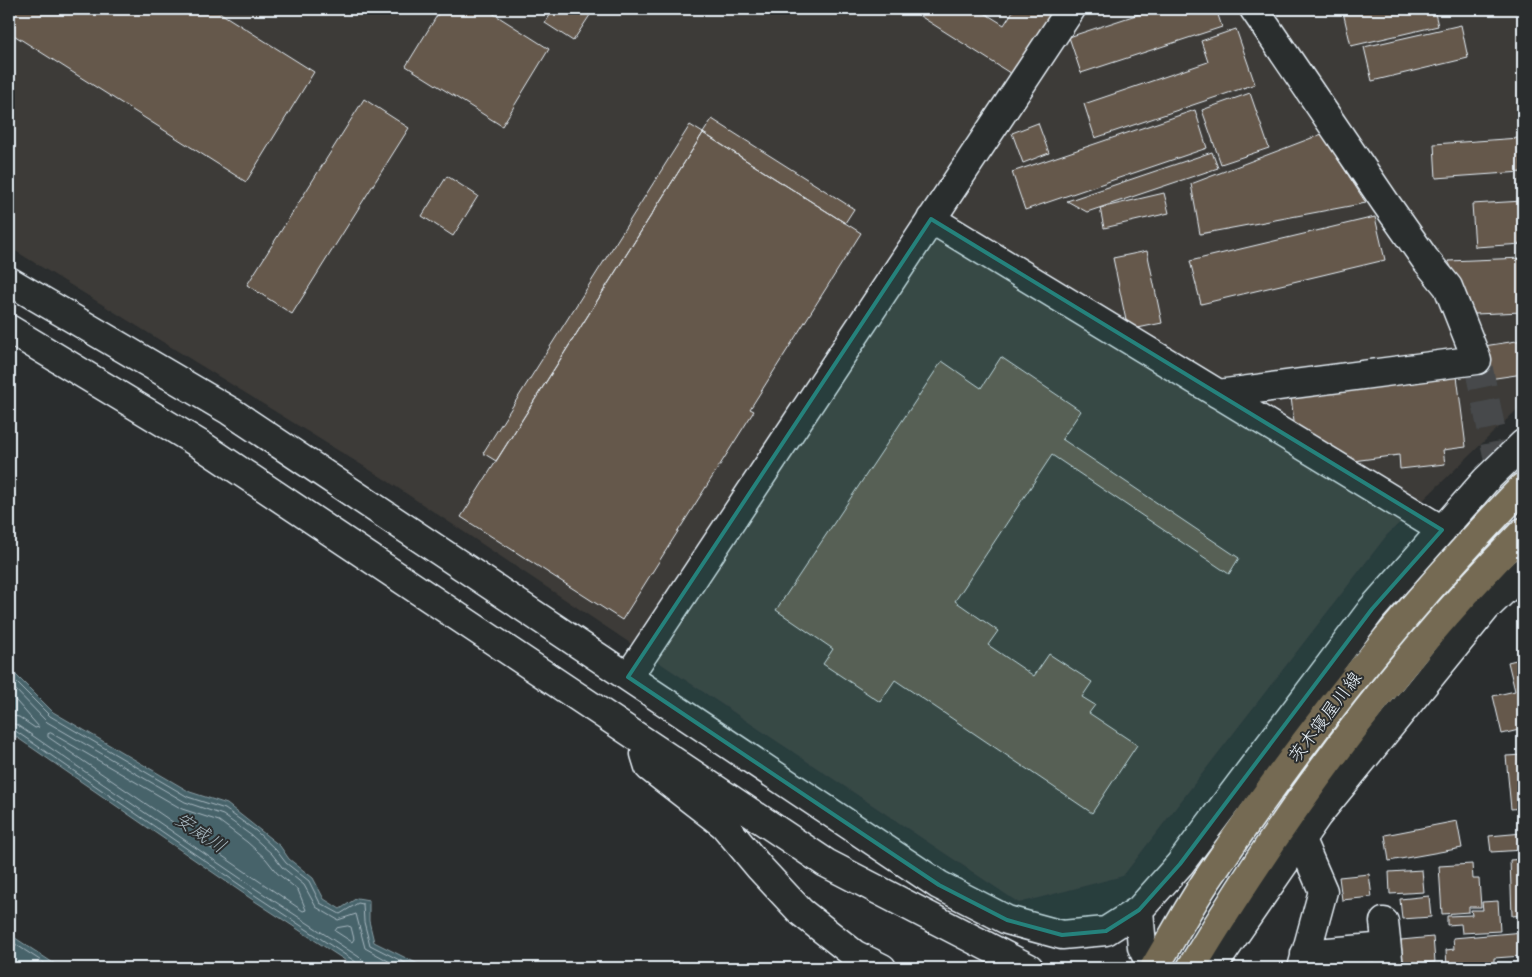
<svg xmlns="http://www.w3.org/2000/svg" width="1532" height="977" viewBox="0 0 1532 977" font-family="Pangolin,'Klee One',sans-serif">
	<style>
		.built { fill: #3c3a37 }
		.water { fill: #47636b; stroke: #879ca3 }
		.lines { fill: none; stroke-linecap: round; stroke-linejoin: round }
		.shore { stroke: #a8b8c0; stroke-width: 1 }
		.building { fill: #65584c; stroke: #e8f1f8 }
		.minor-tunnel { stroke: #464a4c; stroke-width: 28; stroke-dasharray: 28 14; stroke-linecap: butt }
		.minor-casing { stroke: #e8f1f8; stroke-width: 31 }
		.major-casing { stroke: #e8f1f8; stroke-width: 31 }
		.minor { stroke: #2a2d2e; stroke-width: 28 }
		.major { stroke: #746b52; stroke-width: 28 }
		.marked { fill: #25827c; fill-opacity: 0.2; stroke: #25827c; stroke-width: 4; stroke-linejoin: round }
		.labels { text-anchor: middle; stroke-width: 4; stroke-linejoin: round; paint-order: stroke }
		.street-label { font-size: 18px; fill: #e8f1f8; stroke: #2a2d2e }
		.water-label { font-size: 19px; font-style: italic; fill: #a8b8c0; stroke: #2a2d2e }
	</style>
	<rect width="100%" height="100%" fill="#2a2d2e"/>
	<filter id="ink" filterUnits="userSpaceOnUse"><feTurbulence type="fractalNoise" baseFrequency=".02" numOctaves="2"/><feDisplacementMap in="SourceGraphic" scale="10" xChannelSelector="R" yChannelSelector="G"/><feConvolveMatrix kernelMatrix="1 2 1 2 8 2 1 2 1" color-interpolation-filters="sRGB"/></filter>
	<g filter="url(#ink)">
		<path class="built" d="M9 9H1523V404L1387 535 1123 876 1019 903 386 480 9 247Z"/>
		<path class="water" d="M9 668 53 712 190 792 227 804 280 846 289 859 313 878 324 899 340 909 357 898 369 900V921L374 942 426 968H357L250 898 9 732Z
			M9 934 61 968H9Z"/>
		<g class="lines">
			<path class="shore" d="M9 675 50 716 188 797 225 809 256 831 276 850 286 863 309 881 320 903 340 914 358 903 363 904 364 922 370 945 415 968
				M9 683 47 722 185 802 223 815 252 836 272 854 282 867 304 885 316 907 338 920 356 914 365 948 401 968
				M9 693 39 727 35 728 19 717 9 715
				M9 722 17 725 256 889 359 957 364 962 365 968
				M9 729 14 730 253 894 356 962 359 968
				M51 733 182 809 219 821 247 842 266 859 277 873 298 890 306 910 303 911 48 737V734Z
				M348 926 351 927 354 939 352 942 335 931 337 928Z
				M9 940 52 968"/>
		</g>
		<path class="building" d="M9 9H214L314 72 246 182 9 32Z
			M441 9H486L549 49 502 126 406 66Z
			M554 9H594L573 41 545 23Z
			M909 9H978L1004 25 1013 11 1009 9H1058L1044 30 1041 29 1013 75Z
			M1154 9H1216L1222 27 1081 73 1069 37Z
			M1328 9H1347L1329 13Z
			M1358 9H1434L1438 26 1351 46 1343 12Z
			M1461 25 1468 58 1372 81 1364 47Z
			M1236 29 1255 84 1095 138 1084 104 1208 62 1201 41Z
			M1250 93 1269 148 1221 164 1202 110Z
			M364 99 409 128 292 314 247 285Z
			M1195 110 1207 148 1025 210 1012 172Z
			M712 119 854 209 845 223 703 133Z
			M1038 123 1049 153 1023 163 1012 133Z
			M690 125 703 133 496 461 483 453Z
			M703 133 861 233 750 409 754 411 622 620 461 517Z
			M1322 134 1366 203 1200 234 1191 184Z
			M1519 138 1522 172 1436 178 1434 144Z
			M1212 152 1218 168 1087 212 1067 201Z
			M447 176 478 196 453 236 422 216Z
			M1164 193 1169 213 1104 228 1100 208Z
			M1523 201V244L1475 247 1472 204Z
			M1375 217 1385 260 1201 304 1190 261Z
			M1147 251 1162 323 1128 330 1113 258Z
			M1523 258V312L1475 314 1448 261Z
			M1523 340V374L1489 379 1484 346Z
			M1001 357 1081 411 1062 439 1239 558 1229 574 1052 455 955 601 998 631 988 645 1034 676 1049 654 1092 682 1082 697 1095 705 1089 713 1137 745 1092 813 895 680 880 702 823 664 833 649 776 610 942 361 981 388Z
			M1457 376 1466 447 1443 450 1445 464 1400 469 1399 455 1345 462 1295 430 1291 397Z
			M1520 659 1523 674V729L1502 734 1493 696 1515 691 1508 662Z
			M1523 755V808L1511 809 1506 756Z
			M1457 821 1462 848 1389 861 1385 835Z
			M1523 833V850L1491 852 1489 836Z
			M1523 859V915L1512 916 1510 860Z
			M1472 864 1473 879H1479L1481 907H1469V912L1442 914 1439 866Z
			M1422 870 1424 892 1390 894 1389 872Z
			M1369 874 1372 897 1342 900 1339 877Z
			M1429 896 1431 917 1402 919 1400 899Z
			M1498 901 1500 931 1462 933 1461 924 1447 925V916L1472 915 1471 910H1483L1482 902Z
			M1523 932V956L1494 958V967L1447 968 1446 950 1454 949 1453 938Z
			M1433 937 1435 962 1403 965 1401 940Z
			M1366 962 1367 968H1344V965Z"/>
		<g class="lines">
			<path class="minor-tunnel" d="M1477 360 1523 579"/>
			<g class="minor-casing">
				<path id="minor" d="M931 219 1442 530
					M9 281 230 411 939 885 1007 920 1062 935 1106 931 1139 910 1180 864 1372 609 1486 480 1523 444
					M9 329 201 445 826 863 1029 968
					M1218 394 1477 360 1448 287 1425 259 1385 202 1254 9
					M628 677 1071 9
					M645 754 649 767 724 825 760 868 801 912 854 954 882 968
					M1301 840 1323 891 1302 968
					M1139 910 1142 947 1152 968
					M1384 922 1389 968
					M1305 954 1386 947
					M1212 968 1317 816 1486 608 1523 572"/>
			</g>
			<g class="major-casing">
				<path id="major" d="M1154 968C1173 937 1190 904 1211 874 1304 736 1407 606 1523 487
					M1191 968C1285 812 1395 662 1523 532"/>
			</g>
			<use href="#minor" class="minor"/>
			<use href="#major" class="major"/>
		</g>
	</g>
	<path class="marked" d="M931 219 1442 530 1372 609 1180 864 1139 910 1106 931 1062 935 1007 920 939 885 628 677Z"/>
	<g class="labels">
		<g class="street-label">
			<text transform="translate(1325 717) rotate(-53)" y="6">茨木寝屋川線</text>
		</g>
		<g class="water-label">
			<text transform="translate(201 832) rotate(34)" y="7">安威川</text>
		</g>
	</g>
	<rect width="1532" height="977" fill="none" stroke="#2a2d2e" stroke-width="30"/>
	<rect x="15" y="15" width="1502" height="947" fill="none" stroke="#e8f1f8" stroke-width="2" filter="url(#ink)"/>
</svg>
